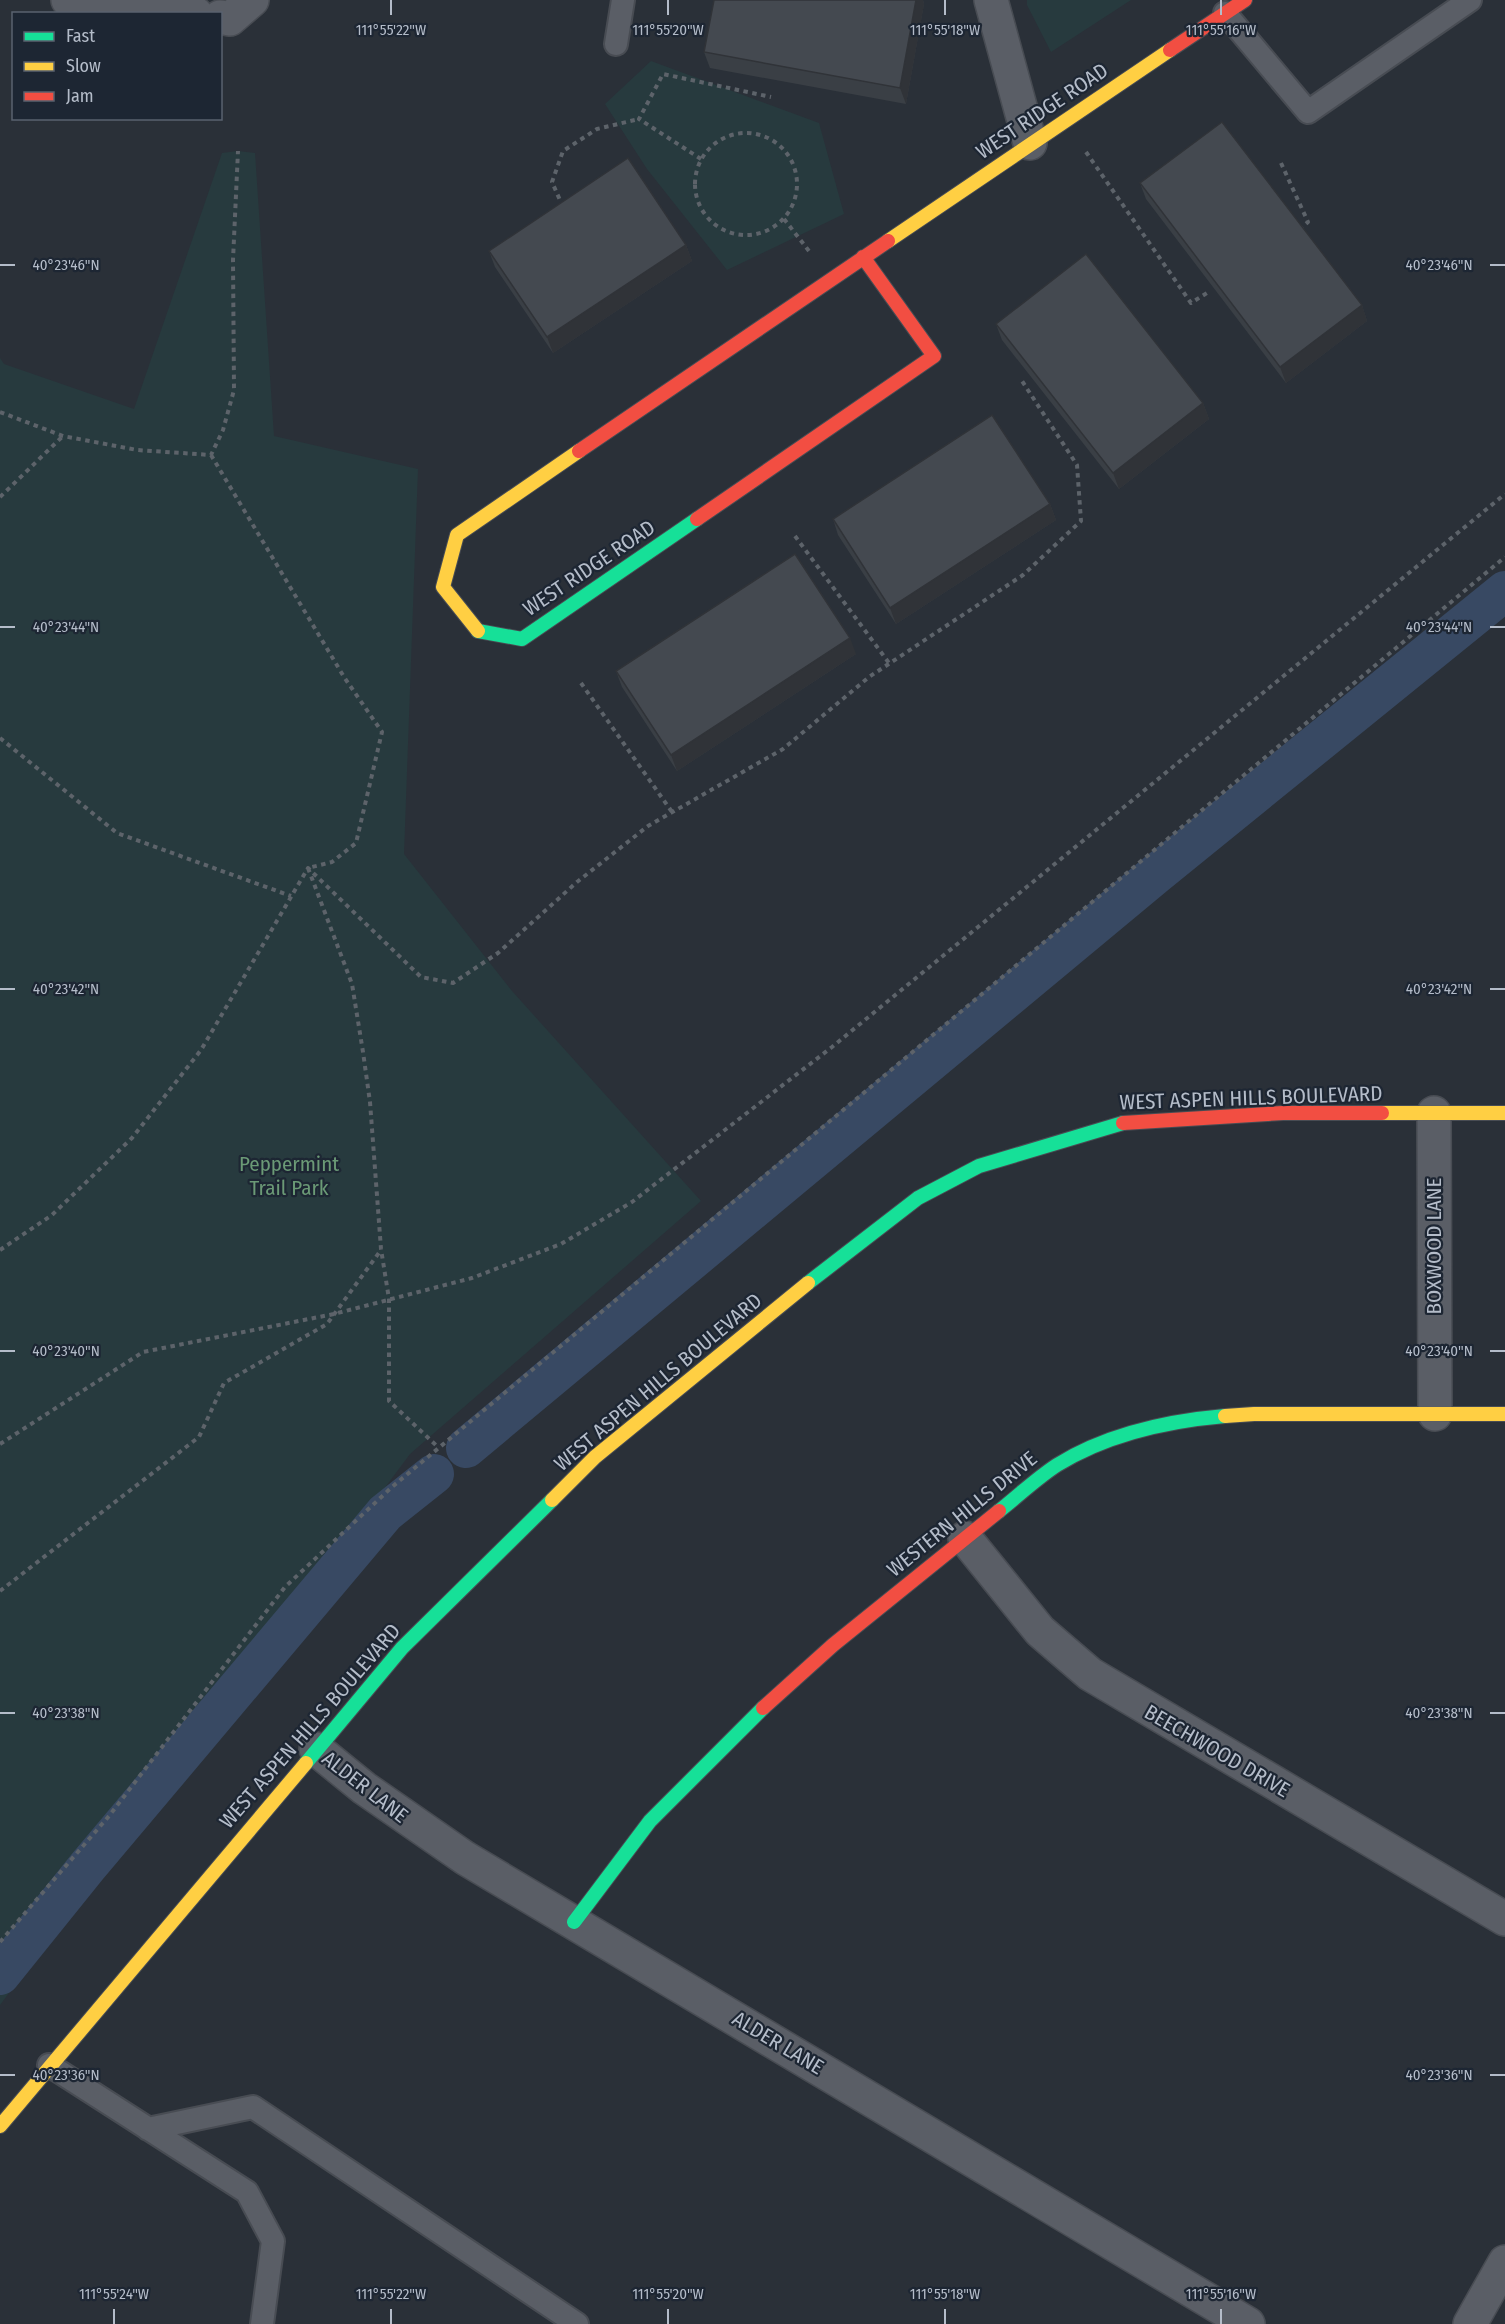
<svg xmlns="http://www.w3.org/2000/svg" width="1505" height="2324" viewBox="0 0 1505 2324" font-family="'Fira Sans Condensed',sans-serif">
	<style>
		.green { fill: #273a3e }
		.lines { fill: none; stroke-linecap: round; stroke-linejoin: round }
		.canal { stroke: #384963; stroke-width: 40 }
		.lane-casing { stroke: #484c53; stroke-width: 26 }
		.street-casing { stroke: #484c53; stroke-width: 36 }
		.fast-casing { stroke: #484c53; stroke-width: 16 }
		.slow-casing { stroke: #484c53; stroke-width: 16 }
		.jam-casing { stroke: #484c53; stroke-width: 16 }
		.path { stroke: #5d636a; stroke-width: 4; stroke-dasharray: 4.5 4.5; stroke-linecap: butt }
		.lane { stroke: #5a5e66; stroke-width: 22 }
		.street { stroke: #5a5e66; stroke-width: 33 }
		.fast { stroke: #16e098; stroke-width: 14 }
		.slow { stroke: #ffcf43; stroke-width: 14 }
		.jam { stroke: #f24e42; stroke-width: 14 }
		.wall { fill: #3a3f45 }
		.shaded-wall { fill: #303338 }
		.building { fill: #444950; stroke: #303338; stroke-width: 1.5 }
		.ticks { fill: none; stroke: #b4bcc9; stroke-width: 2 }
		.labels { text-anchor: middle; stroke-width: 4.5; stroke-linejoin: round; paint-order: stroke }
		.street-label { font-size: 21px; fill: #b4bcc9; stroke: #1d2633 }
		.park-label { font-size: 21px; fill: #6b9a76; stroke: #1d2633 }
		.ticks-label { font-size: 15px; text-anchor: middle; fill: #b4bcc9; stroke: #1d2633; stroke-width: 4.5; stroke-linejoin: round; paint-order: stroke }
	</style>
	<rect width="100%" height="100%" fill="#2a3038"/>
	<path class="green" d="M1027 0H1131L1051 52 1027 5Z
		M651 61 819 123 844 214 727 270 647 169 605 104Z
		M238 151 255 153 274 436 418 469 404 854 512 991 701 1201 410 1454 0 2005V358L4 364 134 409 222 153Z"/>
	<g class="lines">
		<path class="canal" d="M466 1448 1156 874 1505 591
			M0 1975 87 1867 385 1513 434 1474"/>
		<g class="lane-casing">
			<path id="lane" d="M1225 13 1308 112 1470 0
				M616 44 623 0
				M49 2065 247 2192 273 2241 262 2324
				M148 2129 253 2107 577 2324"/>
		</g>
		<g class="street-casing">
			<path id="street" d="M68 0 93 3H136L163 11 196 14
				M991 0 1030 143
				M220 17 230 19 252 0
				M1434 1113 1435 1414
				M965 1538 1040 1631 1090 1674 1505 1919
				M316 1749 364 1788 465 1858 1248 2324
				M1470 2324 1505 2262"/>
		</g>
		<g class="fast-casing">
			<path id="fast" d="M478 631 522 639 697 519
				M808 1283 918 1198 979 1166 1123 1123
				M999 1511C1018 1496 1037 1478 1057 1465 1107 1434 1167 1421 1225 1416
				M306 1763 402 1648 552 1500
				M574 1922 650 1821 763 1708"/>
		</g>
		<g class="slow-casing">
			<path id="slow" d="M888 241 1170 50
				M478 631 443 587 457 535 579 451
				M1382 1113H1505
				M1225 1416 1254 1414H1505
				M552 1500 595 1457 808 1283
				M0 2126 306 1763"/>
		</g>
		<g class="jam-casing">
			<path id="jam" d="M1170 50 1245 0
				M579 451 888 241
				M697 519 934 356 863 257
				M1123 1123 1283 1113H1382
				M763 1708 833 1645 999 1511"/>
		</g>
		<path class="path" d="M695 184a51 51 0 1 1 102 0a51 51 0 1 1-102 0Z
			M1086 152 1191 303 1207 293
			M701 159 639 119 663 74 771 97
			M1281 163 1308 222 1299 230
			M563 207 552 182 563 151 597 129 639 119
			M784 219 809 251
			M0 412 63 436 137 450 211 455 223 430 234 390 233 260 238 151
			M211 455 344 677 382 732 356 843 332 862 308 868 352 984 363 1052 370 1102 381 1249 389 1299V1401L439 1448
			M0 497 63 436
			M795 536 889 663
			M581 683 672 812
			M0 738 117 833 291 896
			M0 1250 52 1215 132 1138 201 1050 308 868 421 977 453 983 498 953 577 882 648 826 783 749 869 677 1023 575 1081 521 1077 465 1022 381
			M0 1444 143 1352 334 1314 472 1278 561 1244 632 1202 832 1047 1505 494
			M0 1591 199 1437 224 1383 327 1324 381 1250
			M0 1942 109 1816 285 1587 392 1487 1505 557"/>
		<use href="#lane" class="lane"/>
		<use href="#street" class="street"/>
		<use href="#fast" class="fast"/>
		<use href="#slow" class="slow"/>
		<use href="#jam" class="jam"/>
	</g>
	<path class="wall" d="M714 0H923L924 4 906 104 710 68 704 52Z
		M1140 183 1362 305 1367 321 1286 383 1146 199Z
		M686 245 692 261 553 353 495 267 489 251Z
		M996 324 1203 403 1209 419 1119 489 1002 340Z
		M1050 504 1056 520 896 624 838 535 833 519Z
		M856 654 677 771 622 687 616 671Z"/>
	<path class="shaded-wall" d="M916 0H923L924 4 906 104 900 88Z
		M686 245 692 261 553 353 547 337Z
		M1362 305 1367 321 1286 383 1280 367Z
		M1203 403 1209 419 1119 489 1113 473Z
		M1050 504 1056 520 896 624 890 608Z
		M850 638 856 654 677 771 671 755Z"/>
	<path class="building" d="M714 0H916L900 88 704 52Z
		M1222 122 1362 305 1280 367 1140 183Z
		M628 158 686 245 547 337 489 251Z
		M1086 254 1203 403 1113 473 996 324Z
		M992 415 1050 504 890 608 833 519Z
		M795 554 850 638 671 755 616 671Z"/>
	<path class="ticks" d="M391 0V15M668 0V15M945 0V15M1221 0V15M0 265H15M1490 265H1505M0 627H15M1490 627H1505M0 989H15M1490 989H1505M0 1351H15M1490 1351H1505M0 1713H15M1490 1713H1505M0 2075H15M1490 2075H1505M114 2309V2324M391 2309V2324M668 2309V2324M945 2309V2324M1221 2309V2324"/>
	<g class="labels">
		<g class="street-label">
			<text transform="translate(1042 111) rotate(-34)" y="7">WEST RIDGE ROAD</text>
			<text transform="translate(589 568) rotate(-34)" y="7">WEST RIDGE ROAD</text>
			<text transform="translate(1251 1098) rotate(-2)" y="7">WEST ASPEN HILLS BOULEVARD</text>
			<text transform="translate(1434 1246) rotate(-90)" y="7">BOXWOOD LANE</text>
			<text transform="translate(658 1382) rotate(-40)" y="7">WEST ASPEN HILLS BOULEVARD</text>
			<text transform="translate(962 1514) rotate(-39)" y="7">WESTERN HILLS DRIVE</text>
			<text transform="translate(310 1726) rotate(-49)" y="7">WEST ASPEN HILLS BOULEVARD</text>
			<text transform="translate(1217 1751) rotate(30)" y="7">BEECHWOOD DRIVE</text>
			<text transform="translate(365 1787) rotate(38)" y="7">ALDER LANE</text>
			<text transform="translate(778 2043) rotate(31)" y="7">ALDER LANE</text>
		</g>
		<g class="park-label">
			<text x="289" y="1171">Peppermint<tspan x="289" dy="24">Trail Park</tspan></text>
		</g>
	</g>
	<g class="ticks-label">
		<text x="391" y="35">111°55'22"W</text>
		<text x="668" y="35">111°55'20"W</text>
		<text x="945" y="35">111°55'18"W</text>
		<text x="1221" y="35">111°55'16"W</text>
		<text x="66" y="270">40°23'46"N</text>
		<text x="1439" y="270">40°23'46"N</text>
		<text x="66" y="632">40°23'44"N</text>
		<text x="1439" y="632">40°23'44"N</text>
		<text x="66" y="994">40°23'42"N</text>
		<text x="1439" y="994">40°23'42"N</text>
		<text x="66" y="1356">40°23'40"N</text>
		<text x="1439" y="1356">40°23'40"N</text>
		<text x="66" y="1718">40°23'38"N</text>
		<text x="1439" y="1718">40°23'38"N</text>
		<text x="66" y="2080">40°23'36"N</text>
		<text x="1439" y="2080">40°23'36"N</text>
		<text x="114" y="2299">111°55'24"W</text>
		<text x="391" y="2299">111°55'22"W</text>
		<text x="668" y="2299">111°55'20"W</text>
		<text x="945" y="2299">111°55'18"W</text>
		<text x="1221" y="2299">111°55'16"W</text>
	</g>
	<rect x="12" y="12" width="210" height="108" fill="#1d2633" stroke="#59626f" stroke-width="1.5"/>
	<rect x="24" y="32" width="30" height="9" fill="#16e098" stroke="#59626f" stroke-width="1.5"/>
	<text x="66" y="42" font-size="18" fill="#b4bcc9">Fast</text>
	<rect x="24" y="62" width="30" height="9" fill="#ffcf43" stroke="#59626f" stroke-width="1.5"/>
	<text x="66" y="72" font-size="18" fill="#b4bcc9">Slow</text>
	<rect x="24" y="92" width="30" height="9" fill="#f24e42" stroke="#59626f" stroke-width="1.5"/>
	<text x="66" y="102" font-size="18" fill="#b4bcc9">Jam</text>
</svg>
